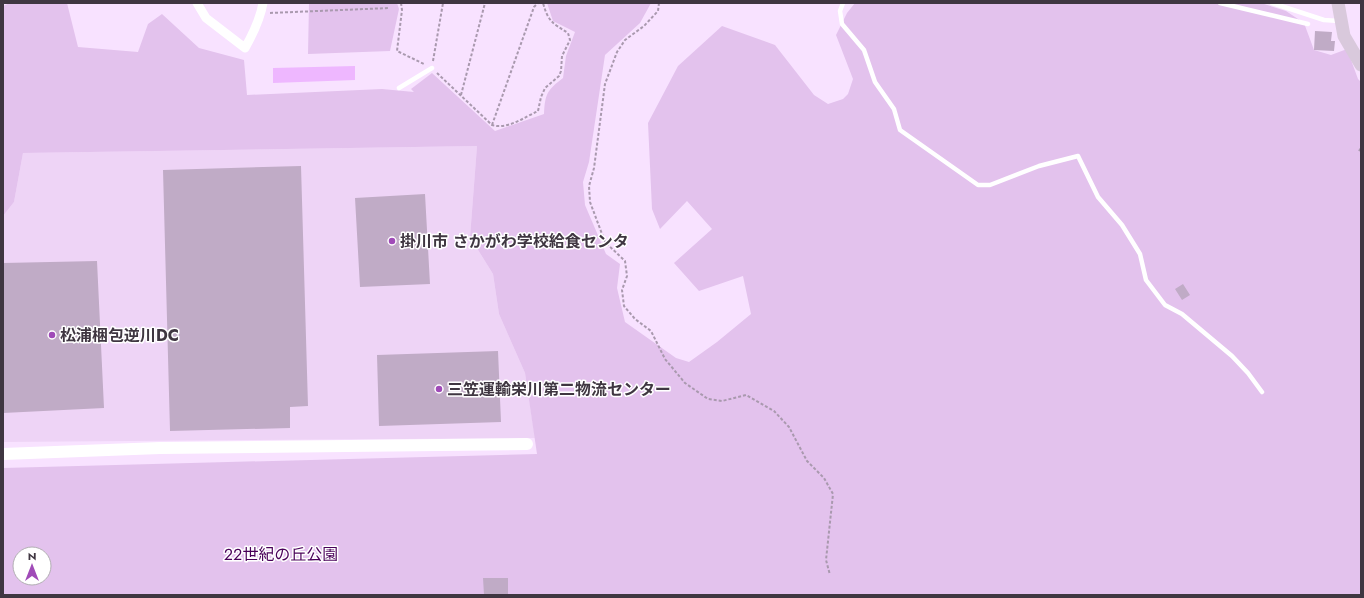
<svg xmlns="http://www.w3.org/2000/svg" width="1364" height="598" viewBox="0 0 1364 598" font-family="Jost,'Noto Sans JP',sans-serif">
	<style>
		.built { fill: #eed4f6 }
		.green { fill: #e3c2ed; fill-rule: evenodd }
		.water { fill: #eeb7ff }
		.building { fill: #c0abc6 }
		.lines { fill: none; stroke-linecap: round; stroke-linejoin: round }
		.path { stroke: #a999ae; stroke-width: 2; stroke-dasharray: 3 2; stroke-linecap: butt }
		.service { stroke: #fff; stroke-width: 4.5 }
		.minor { stroke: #fff; stroke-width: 9 }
		.tertiary { stroke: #fff; stroke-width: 12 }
		.secondary { stroke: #d9c9dc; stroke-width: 13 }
		.poi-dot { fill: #a04bb8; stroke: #fff; stroke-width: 1.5 }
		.labels { text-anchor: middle; stroke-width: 3; stroke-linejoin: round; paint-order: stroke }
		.poi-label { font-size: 16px; font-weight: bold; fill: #3f3641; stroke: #fff; text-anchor: start }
		.park-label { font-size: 16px; fill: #490059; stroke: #fff }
	</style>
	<rect width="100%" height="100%" fill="#f8e2ff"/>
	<path class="built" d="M477 146 470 237 493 274 499 314 525 373 535 438 3 442V216L14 202 23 153Z"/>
	<path class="green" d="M10 3H67L78 47 138 52 148 24 162 14 199 48 244 60 247 95 382 89 414 92 411 89 432 73 495 131 544 114C545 94 547 90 563 78L566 56 575 32 553 21 547 3H651L640 23 605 55 589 162 583 182 585 205 606 254 620 264 617 288 625 322 676 358 689 362 717 342 751 314 743 276 699 291 674 263 712 229 687 201 660 229 652 209 648 123 678 66 722 26 775 45 814 95 828 104 843 99 848 94 853 79 836 35 847 13 855 3H1261L1286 11 1304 23 1314 50 1331 55 1347 49 1358 79 1361 82V595H3V468L537 454 525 373 499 314 493 274 470 237 477 146 23 153 14 202 3 216V6ZM20 554H44V578H20Z
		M309 3H397L399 9 390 51 308 54Z"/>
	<path class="water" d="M355 66V80L273 83V68Z"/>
	<path class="building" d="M1315 31 1332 32 1331 41H1335L1334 51 1314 50Z
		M301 166 308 406 290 407V428L170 431 163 170Z
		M425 194 430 284 360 287 355 198Z
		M97 261 104 408 3 413V263Z
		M1183 284 1190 295 1182 300 1175 289Z
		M498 351 501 422 379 426 377 355Z
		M483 578H508V595H484Z"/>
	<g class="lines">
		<path class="path" d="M401 3 402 10 397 51 424 64
			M659 3 658 11 644 26 625 40 617 52 605 84 594 168 589 186 590 202 605 242 625 261 627 276 622 290 624 306 635 319 651 331 665 359 685 383 708 399 722 401 746 395 774 411 789 427 807 461 824 478 833 494 826 560 830 575
			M270 13 389 8
			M433 61 443 3
			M437 73 492 125C507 130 525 117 538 111L541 97 545 88 559 76 561 71 562 56 570 40 568 33C552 23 548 21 543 3
			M461 95 485 3
			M492 125 534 7 538 3
			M1359 151 1361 148"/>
		<path class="service" d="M843 3 840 11 842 24 864 50 875 82 894 109 900 130 978 185H990L1039 166 1078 156 1098 197 1122 225 1140 254 1146 280 1165 305 1182 314 1232 356 1248 373 1262 392
			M1220 3 1308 24
			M1272 3 1324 20 1339 21
			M399 88 432 68"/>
		<path class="minor" d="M197 3 206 18 245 48C253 34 260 20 263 3"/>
		<path class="tertiary" d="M3 454 160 448 527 444"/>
		<path class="secondary" d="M1338 3 1344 36 1361 65"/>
	</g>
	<g class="poi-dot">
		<circle cx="392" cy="241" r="4"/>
		<circle cx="52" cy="335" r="4"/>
		<circle cx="439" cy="389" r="4"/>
	</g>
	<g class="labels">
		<g class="poi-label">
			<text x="400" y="247">掛川市 さかがわ学校給食センタ</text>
			<text x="60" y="341">松浦梱包逆川DC</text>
			<text x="447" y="395">三笠運輸栄川第二物流センター</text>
		</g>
		<g class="park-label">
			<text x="281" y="560">２２世紀の丘公園</text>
		</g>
	</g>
	<rect width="1364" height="598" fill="none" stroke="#3f3641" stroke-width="8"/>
	<g transform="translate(32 566)"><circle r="19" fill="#ffffff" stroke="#b2afb3"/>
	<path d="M0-3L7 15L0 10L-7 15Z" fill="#a04bb8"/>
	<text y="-6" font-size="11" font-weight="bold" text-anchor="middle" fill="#3f3641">N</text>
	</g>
</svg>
